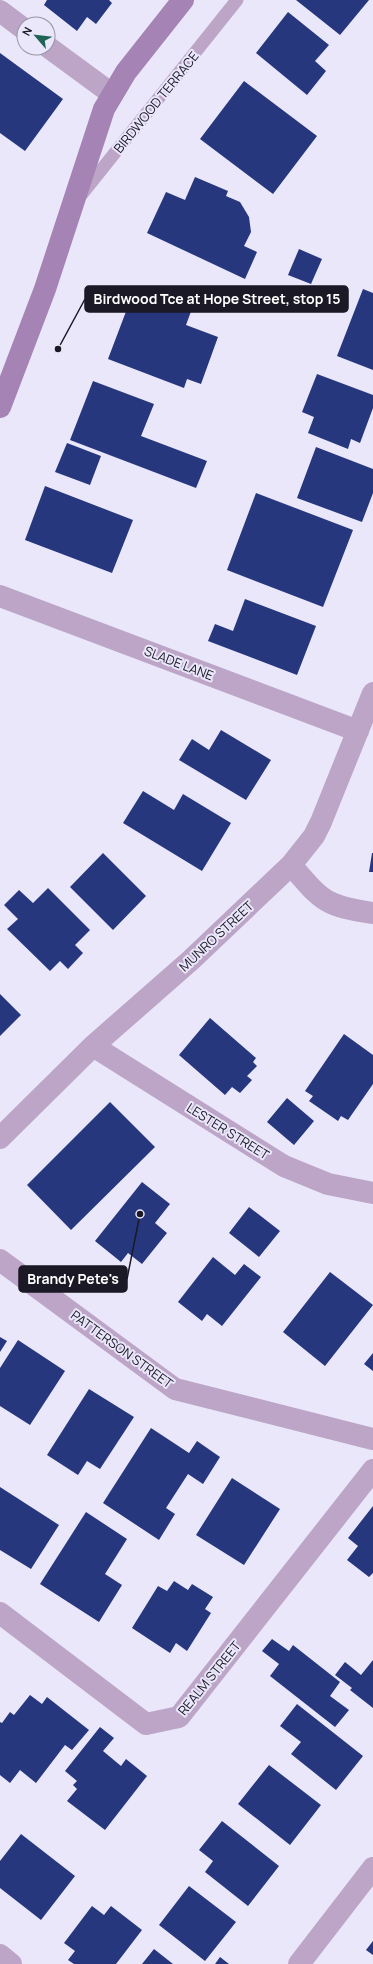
<svg xmlns="http://www.w3.org/2000/svg" width="373" height="1964" viewBox="0 0 373 1964" font-family="Manrope,sans-serif">
	<style>
		.building { fill: #26377d }
		.lines { fill: none; stroke-linecap: round; stroke-linejoin: round }
		.lane { stroke: #bca5c6; stroke-width: 13 }
		.street { stroke: #bca5c6; stroke-width: 22 }
		.secondary { stroke: #a583b4; stroke-width: 22 }
		.labels { text-anchor: middle; stroke-width: 4; stroke-linejoin: round; paint-order: stroke }
		.street-label { font-size: 13px; fill: #1b1925; stroke: #eae7fb }
		.leader { fill: none; stroke: #1b1925; stroke-width: 1.5 }
		.callout-dot { fill: #1b1925; stroke: #eae7fb; stroke-width: 1.5 }
		.callout { fill: #1b1925; stroke: #1b1925; stroke-width: 1.5 }
		.callout-label { font-size: 14px; text-anchor: middle; font-weight: bold; fill: #fff }
	</style>
	<rect width="100%" height="100%" fill="#eae7fb"/>
	<path class="building" d="M47 0H109L112 3 96 24 87 17 77 31 44 5Z
		M296 0H369L340 35Z
		M288 12 329 45 315 61 326 71 307 95 256 53Z
		M0 53 63 99 25 151 0 133Z
		M244 81 317 136 273 194 200 139Z
		M195 177 228 191 226 196 240 202 249 217 251 232 244 246 257 252 245 279 147 233 166 192 185 200Z
		M299 249 322 259 311 284 288 275Z
		M165 289 181 295 179 301 193 306 186 325 218 337 201 384 187 379 184 388 108 359 130 301 137 304 140 295 161 302Z
		M363 289 373 293V370L337 356Z
		M317 374 373 395V408L360 443 351 439 348 449 308 433 314 417 302 412Z
		M93 381 154 404 141 436 207 461 196 488 70 440Z
		M67 443 101 456 90 485 55 472Z
		M316 447 373 469V493L362 522 297 498Z
		M45 486 133 520 112 573 25 540Z
		M256 493 353 530 323 607 227 570Z
		M245 599 316 626 297 675 208 641 215 624 233 631Z
		M221 730 271 760 246 800 179 760 192 739 209 750Z
		M143 791 174 810 183 794 231 823 202 871 123 823Z
		M103 853 146 896 113 930 70 887Z
		M372 853H373V872H369Z
		M48 888 90 930 75 945 83 953 68 969 60 961 50 971 7 929 18 919 4 905 19 890 33 903Z
		M0 994 21 1015 0 1036Z
		M210 1018 256 1058 253 1062 257 1066 247 1076 252 1080 240 1093 232 1087 225 1095 179 1055Z
		M344 1034 373 1055V1084L348 1120 341 1116 338 1121 309 1101 313 1096 305 1091Z
		M287 1098 314 1121 294 1145 267 1122Z
		M110 1102 155 1147 71 1230 27 1185Z
		M142 1182 170 1204 155 1223 167 1233 142 1264 128 1253 121 1262 95 1241Z
		M249 1207 280 1231 259 1257 229 1233Z
		M213 1257 235 1275 244 1264 261 1277 222 1326 207 1314 202 1321 178 1302Z
		M330 1272 373 1305 325 1366 283 1332Z
		M0 1337 7 1341 0 1352Z
		M18 1340 65 1371 30 1425 0 1406V1368Z
		M373 1353V1371L364 1364Z
		M89 1389 134 1417 100 1469 87 1461 78 1475 47 1455Z
		M151 1428 189 1453 197 1441 220 1457 203 1484 188 1474 166 1508 175 1514 159 1540 103 1503Z
		M232 1478 280 1509 244 1565 196 1535Z
		M0 1487 59 1525 31 1569 0 1550Z
		M373 1506V1573L369 1577 347 1560 358 1546 348 1538Z
		M86 1512 127 1539 105 1574 122 1585 99 1622 40 1584Z
		M174 1581 188 1590 192 1584 213 1597 205 1609 211 1613 187 1651 176 1643 170 1653 132 1628 158 1586 167 1591Z
		M272 1639 289 1651 293 1645 340 1682 330 1696 349 1710 335 1727 270 1676 279 1664 262 1651Z
		M373 1660V1708L350 1690 352 1688 335 1675 345 1662 361 1675Z
		M30 1695 42 1704 47 1697 89 1730 72 1750 65 1745 36 1783 20 1770 10 1783 0 1775V1722L2 1723 10 1712 14 1715Z
		M297 1704 363 1756 336 1790 291 1754 301 1742 280 1726Z
		M100 1727 114 1738 103 1751 121 1766 126 1759 147 1776 105 1830 67 1801 77 1789 73 1785 77 1781 65 1771Z
		M269 1765 321 1805 290 1845 238 1804Z
		M222 1821 279 1866 248 1906 205 1872 213 1861 199 1850Z
		M21 1834 75 1876 41 1920 0 1888V1861Z
		M189 1886 236 1922 205 1961 159 1925Z
		M92 1906 104 1915 111 1906 142 1930 116 1964H74L68 1960 75 1951 64 1943Z
		M373 1941V1955L366 1950Z
		M154 1949 173 1964H142Z
		M220 1957 229 1964H215Z"/>
	<g class="lines">
		<path class="lane" d="M82 194 237 0"/>
		<path class="street" d="M0 11 24 29
			M48 47 112 94
			M0 596 358 731
			M291 865C322 901 325 906 373 913
			M93 1046 284 1166 328 1184 373 1193
			M0 1138 93 1046 191 960 291 865 314 836 321 822 373 693
			M0 1260 175 1389 373 1439
			M0 1613 146 1724 179 1717 373 1470
			M0 1955 11 1964
			M299 1964 373 1868"/>
		<path class="secondary" d="M0 407 45 289 104 109 126 72 183 0"/>
	</g>
	<g class="labels">
		<g class="street-label">
			<text transform="translate(156 102) rotate(-51)" y="5">BIRDWOOD TERRACE</text>
			<text transform="translate(179 663) rotate(21)" y="5">SLADE LANE</text>
			<text transform="translate(216 936) rotate(-43)" y="5">MUNRO STREET</text>
			<text transform="translate(228 1131) rotate(32)" y="5">LESTER STREET</text>
			<text transform="translate(122 1349) rotate(36)" y="5">PATTERSON STREET</text>
			<text transform="translate(209 1678) rotate(-51)" y="5">REALM STREET</text>
		</g>
	</g>
	<path class="leader" d="M58 349L85 299M140 1214L127 1279"/>
	<g class="callout-dot">
		<circle cx="58" cy="349" r="4"/>
		<circle cx="140" cy="1214" r="4"/>
	</g>
	<g class="callout">
		<rect x="85" y="286" width="263" height="26" rx="4"/>
		<rect x="19" y="1266" width="108" height="26" rx="4"/>
	</g>
	<g class="callout-label">
		<text x="217" y="304">Birdwood Tce at Hope Street, stop 15</text>
		<text x="73" y="1284">Brandy Pete's</text>
	</g>
	<g transform="translate(36 36) rotate(298)"><circle r="19" fill="#eae7fb" stroke="#9795a5"/>
	<path d="M0-3L7 15L0 10L-7 15Z" fill="#206455"/>
	<text y="-6" font-size="11" font-weight="bold" text-anchor="middle" fill="#1b1925">N</text>
	</g>
</svg>
